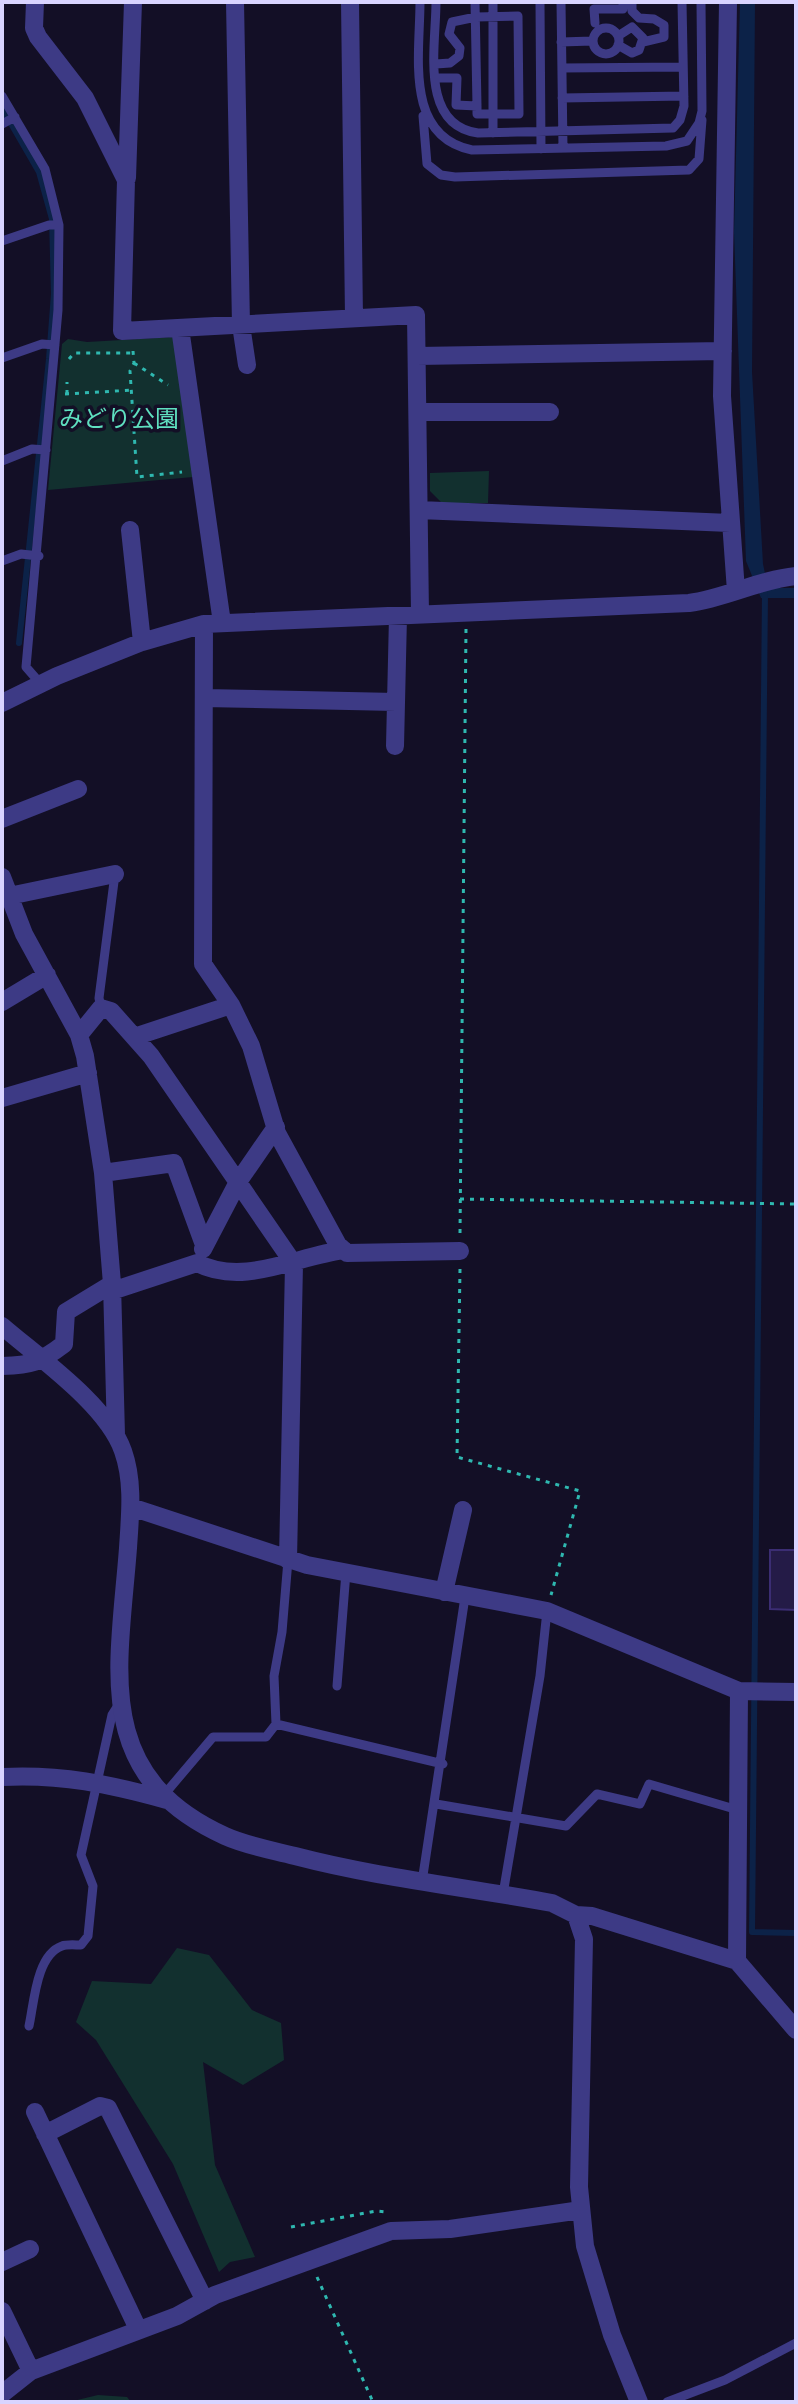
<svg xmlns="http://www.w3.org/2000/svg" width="798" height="2404" viewBox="0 0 798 2404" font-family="Cabin,'Noto Sans JP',sans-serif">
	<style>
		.green { fill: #12302f }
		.water { fill: #0c2248 }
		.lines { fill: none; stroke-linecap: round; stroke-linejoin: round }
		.stream { stroke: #0c2248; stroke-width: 6 }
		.building { fill: #241b47; stroke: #3b2d73; stroke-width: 2 }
		.path { stroke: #2fb8b0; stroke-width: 3; stroke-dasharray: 4 6; stroke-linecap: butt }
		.lane { stroke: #3d3a85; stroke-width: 9 }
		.street { stroke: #3d3a85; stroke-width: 18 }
		.labels { text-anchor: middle; stroke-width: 7; stroke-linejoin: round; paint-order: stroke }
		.park-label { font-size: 24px; fill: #5fe0c0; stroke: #130f26 }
	</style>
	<rect width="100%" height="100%" fill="#130f26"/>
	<path class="green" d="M174 337 193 477 48 490 62 344 68 339 87 342Z
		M489 471 488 503H442L430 491V473Z
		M177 1948 209 1955 252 2010 281 2023 284 2060 243 2085 203 2062 215 2165 255 2257 230 2262 219 2272 173 2164 96 2040 76 2022 92 1981 151 1984Z
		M98 2395 127 2397 131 2402H69Z"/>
	<path class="water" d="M740 2H755L752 372 763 564 768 588H796V598H761L746 561 734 232Z"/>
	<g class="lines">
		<path class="stream" d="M2 108 39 172 52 219 54 294 49 359 19 643
			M765 592 752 1932 796 1933"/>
	</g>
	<path class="building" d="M770 1550H796V1610L770 1609Z"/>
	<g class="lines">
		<path class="path" d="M133 351 134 363 130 371 137 477 182 472
			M69 359 74 353H133
			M134 363 168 385
			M65 394 134 390
			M67 394V382
			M460 1199 796 1204
			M460 1233 466 629
			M460 1269 457 1457 580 1491 551 1595
			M291 2227 376 2211 387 2212
			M317 2277 373 2402"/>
		<path class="lane" d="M420 2C420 55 404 136 472 150L666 146 687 141 699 123 702 111 701 2
			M436 2C436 46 419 125 478 133L673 128 680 120 684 106 682 2
			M493 2V133
			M540 2 541 149
			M561 2 563 148
			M632 2V11L639 18 654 19 664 25V37L643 42
			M595 23 594 9H623V2
			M593 41a13 13 0 1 1 26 0a13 13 0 1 1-26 0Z
			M618 36 632 27 643 38 639 50 632 53 618 45
			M561 42 592 41
			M436 64 450 63 459 56 460 48 449 34 452 22 476 17 518 16 519 114H477V106L475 2
			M562 68 683 67
			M436 78H457L456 105 477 106
			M2 96 45 169 59 225 58 310 26 667 40 683
			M562 98 684 96
			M423 116 427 164 441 175 455 177 689 170 699 159 702 120
			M2 124 15 117
			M2 241 49 225H59
			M2 358 42 344 55 345
			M2 461 32 449 46 450
			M2 561 21 554 39 556
			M101 1008 99 998 115 874
			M337 1686 346 1572
			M276 1724 443 1764
			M163 1796 213 1737H266L276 1724 274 1676 282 1632 288 1560
			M436 1804 566 1826 597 1794 640 1804 649 1784 738 1810
			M422 1882 465 1597
			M503 1894 540 1676 547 1611
			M29 2026C34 2004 36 1955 62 1946 67 1944 75 1945 81 1945L88 1936 93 1886 81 1855 112 1715 119 1704
			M667 2402 725 2380 796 2343"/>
		<path class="street" d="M35 2 34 28 38 37 85 98 126 180 122 331 416 315 420 614
			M235 2 241 325 247 365
			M350 2 354 318
			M728 2 722 396 736 591
			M127 178 133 2
			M180 328 222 623
			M417 356 723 351
			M419 412H550
			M419 510 730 523
			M130 530 142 642
			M204 624 203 964 231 1005 251 1046 277 1133 338 1245 347 1253 460 1251
			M204 698 396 702
			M2 703 57 676 142 642 204 624 689 603C726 598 758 580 796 576
			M395 746 398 616
			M2 819 78 789
			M2 877 24 934 79 1035 85 1056 103 1173 112 1284 116 1435
			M9 896 115 874
			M2 1002 47 975
			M79 1035 101 1008 111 1011 151 1056 294 1264 288 1560
			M134 1037 231 1005
			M2 1098 88 1073
			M103 1173 174 1163 204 1245
			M203 1249 238 1182 276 1127
			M112 1291 197 1263C244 1287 296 1256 344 1250
			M2 1326C39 1358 107 1405 123 1451 134 1482 130 1516 128 1548 119 1668 91 1775 225 1836 247 1846 272 1850 295 1856 379 1878 466 1887 552 1903L576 1915 584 1939 579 2187 585 2246 612 2335 639 2402
			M2 1366C32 1365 39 1363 64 1344L66 1312 112 1284
			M131 1507 307 1565 547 1611 739 1691 796 1692
			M444 1592 463 1510
			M2 1777C62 1774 109 1784 167 1800
			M576 1915 592 1916 737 1961 796 2030
			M737 1961 739 1691
			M35 2112 138 2329
			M45 2134 100 2106 108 2108 205 2301
			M2 2262 30 2249
			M2 2311 31 2371
			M2 2394 31 2371 177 2316 215 2295 391 2231 450 2229 581 2210"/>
	</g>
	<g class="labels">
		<g class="park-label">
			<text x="119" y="427">みどり公園</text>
		</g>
	</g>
	<rect width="798" height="2404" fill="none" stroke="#d9d4ff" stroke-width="8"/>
</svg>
